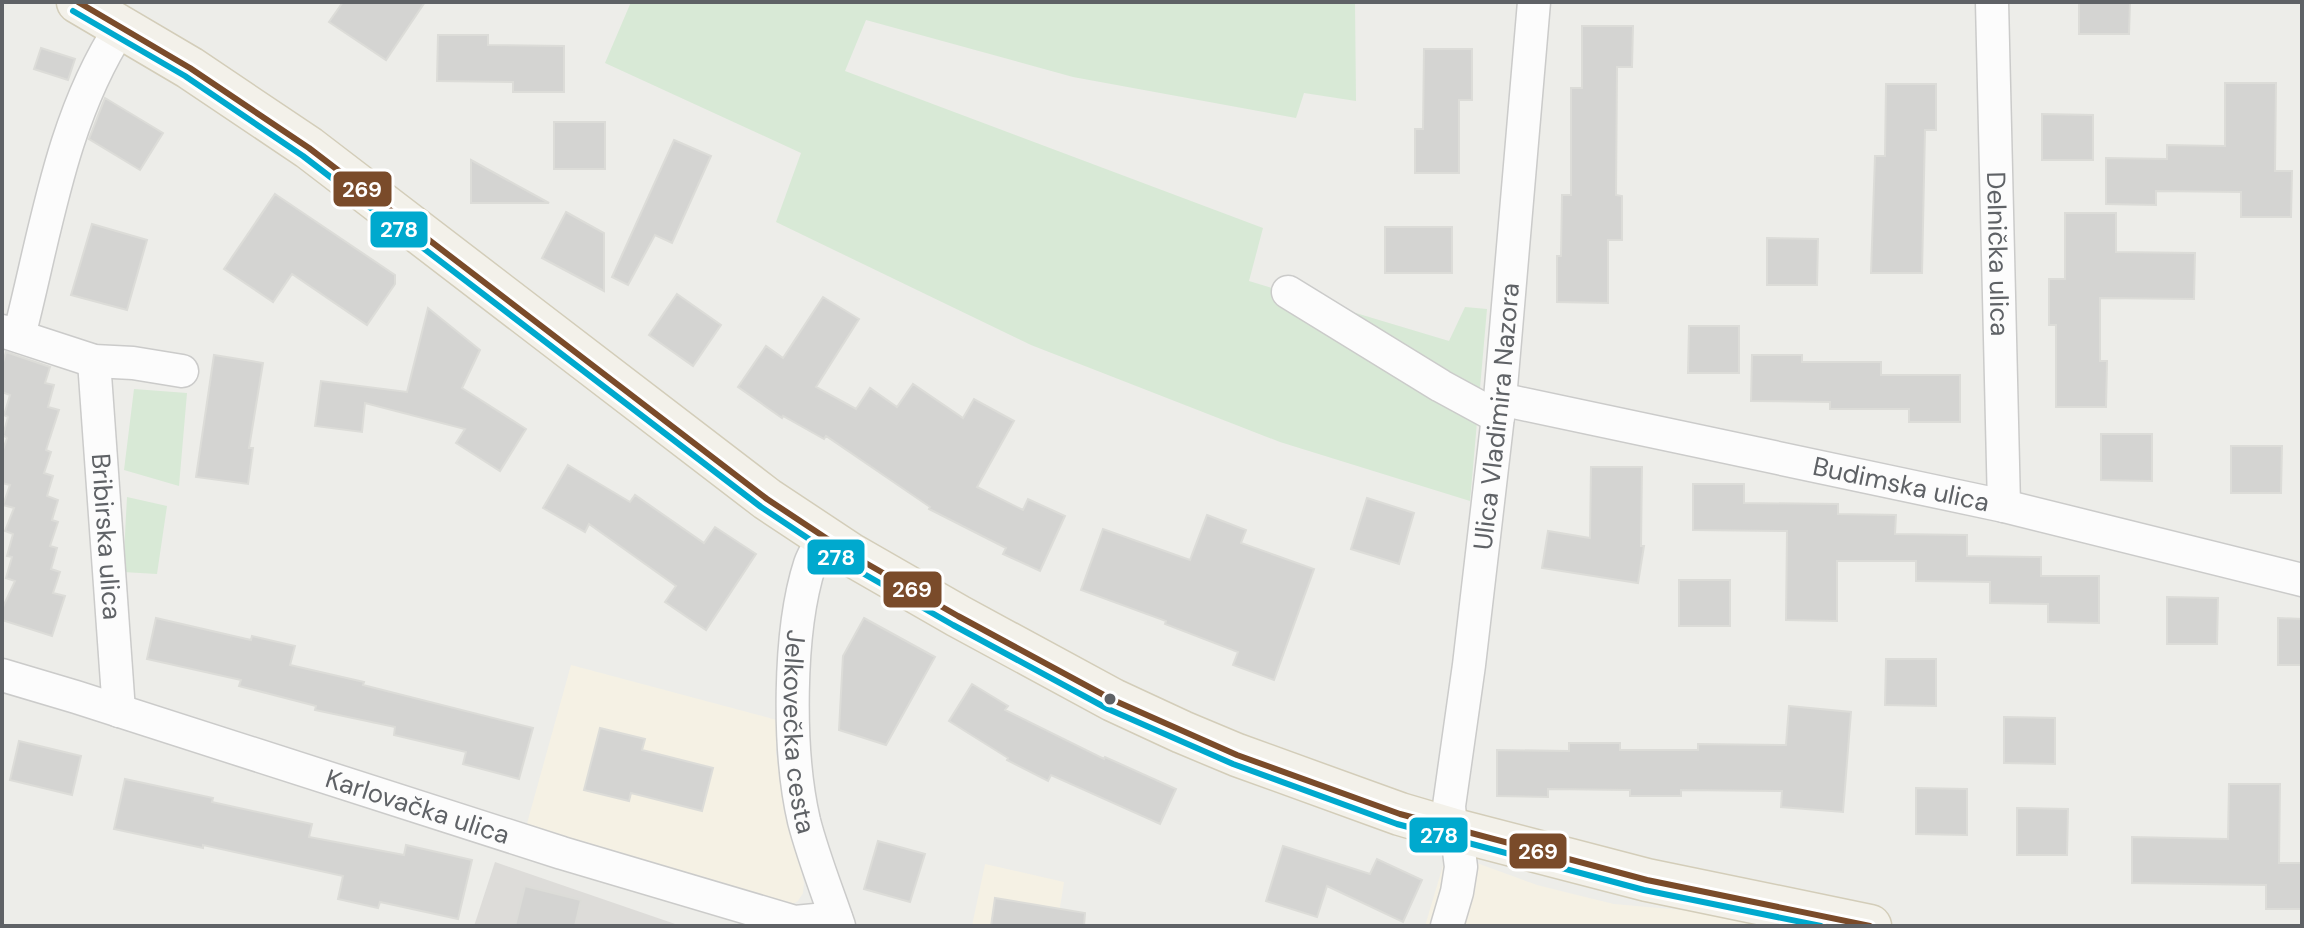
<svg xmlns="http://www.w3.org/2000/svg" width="2304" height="928" viewBox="0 0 2304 928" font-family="'DM Sans',sans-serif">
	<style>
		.commercial { fill: #f5f1e4 }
		.industrial { fill: #dddcd9 }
		.green { fill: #d8e9d6 }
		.building { fill: #d4d4d2; stroke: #dcdcd8; stroke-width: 2 }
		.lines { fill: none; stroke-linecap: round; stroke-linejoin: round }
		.minor-casing { stroke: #cbcbca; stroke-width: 35 }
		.major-casing { stroke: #d3cdb9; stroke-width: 45 }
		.minor { stroke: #fcfcfc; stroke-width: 32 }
		.major { stroke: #f3f1ea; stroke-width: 42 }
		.bus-1-casing { stroke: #fff; stroke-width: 12 }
		.bus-2-casing { stroke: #fff; stroke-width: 12 }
		.bus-1 { stroke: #7a4b2a; stroke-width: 6 }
		.bus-2 { stroke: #00a9ce; stroke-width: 6 }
		.bus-dot { fill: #5f6266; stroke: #fff; stroke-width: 3 }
		.labels { text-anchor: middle; stroke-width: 8; stroke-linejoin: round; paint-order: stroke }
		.street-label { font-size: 26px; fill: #5f6266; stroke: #fff }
		.line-badge { stroke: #fff; stroke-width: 3 }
		.badge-label { font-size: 22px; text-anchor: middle; font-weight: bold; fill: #fff }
	</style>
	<rect width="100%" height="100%" fill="#edede9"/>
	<path class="commercial" d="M571 665 777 720 776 754 804 883 803 893 798 901 791 905 526 827Z
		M1447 852 1537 885 1577 895 1614 904 1693 911 1763 926H1425Z
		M985 864 1064 882 1057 926H972Z"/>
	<path class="industrial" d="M495 862 681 926H474Z"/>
	<path class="green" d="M631 2H1355L1356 101 1304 93 1296 118 1073 77 866 20 845 71 1263 228 1249 281 1449 341 1465 307 1487 309 1470 501 1280 442 1031 345 776 222 801 153 605 63Z
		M134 389 187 393 179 486 124 470Z
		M127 497 167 506 157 574 123 572Z"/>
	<path class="building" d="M343 2H425L386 60 329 22Z
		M2079 2H2130L2129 34H2079Z
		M1582 26H1633L1632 67H1617L1616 195 1622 196V240H1608V303L1557 302V256H1561L1562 195H1571V88H1582Z
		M438 35H488V45L564 46V92H513V82L437 81Z
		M41 48 75 59 68 80 34 69Z
		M1424 49H1472V100H1459V173H1415V129H1423Z
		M2225 83H2276L2275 171H2292L2291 217H2241V192L2156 191V205L2106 204V158L2167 159V145L2225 146Z
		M1886 84H1936V130H1925L1922 273H1871L1875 156H1885Z
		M105 98 163 133 140 170 89 139Z
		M2042 114 2093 115V160H2042Z
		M554 122H605V169H554Z
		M674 140 711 156 672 243 655 235 628 285 612 277Z
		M471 160 549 203H471Z
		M275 194 395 275V284L367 325 292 274 273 302 224 269Z
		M566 212 604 233V291L542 258Z
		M2065 213H2116V252L2195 253 2194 299 2100 298V361H2107L2106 407H2056V325H2049V279H2065Z
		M92 224 147 240 127 310 71 295Z
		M1385 227H1452V273H1385Z
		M1767 238 1818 239 1817 285H1767Z
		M677 294 721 325 693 366 649 335Z
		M823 297 859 319 816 387 856 409 870 388 897 407 913 384 963 418 974 399 1014 421 977 487 1023 510 1028 499 1065 516 1040 571 1003 554 1006 548 929 509 930 507 826 436 824 439 783 416 782 418 738 387 766 346 783 358Z
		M428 308 480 350 462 388 526 429 500 471 456 443 465 429 365 403 362 432 315 426 321 381 407 392Z
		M1689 326H1739V373H1688Z
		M6 352 50 367 45 383 54 385 48 407 59 410 46 450 51 452 44 473 53 476 47 496 58 500 52 520 58 522 50 546 57 548 51 569 60 572 53 593 65 596 52 636 2 620V609L15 581 6 578 12 557 7 556 13 534 5 531 14 508 3 505 10 485 2 483V453L7 438 3 435 8 417 4 415 10 395 2 392V366Z
		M214 355 263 363 249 448H253L248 484 196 477Z
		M1752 355H1802V362H1881V375H1960V422H1909V409H1830V402L1751 401Z
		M2101 434H2152V481L2101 480Z
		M2231 446H2282L2281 493H2231Z
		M568 465 630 502 635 495 704 543 715 527 756 554 706 630 665 602 676 586 589 524 585 532 543 508Z
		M1591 467H1642L1641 546H1644L1638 583 1542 568 1548 531 1590 538Z
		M1693 484H1744V503L1838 504V514L1896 515 1895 534 1967 535V556L2041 557V576H2099V623L2048 622V604L1990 603V582L1916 581V561H1837V621L1786 620 1787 531 1693 530Z
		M1367 498 1414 513 1399 564 1351 549Z
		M1207 515 1246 530 1241 543 1314 569 1274 680 1233 665 1238 652 1165 624 1166 621 1081 590 1103 529 1190 560Z
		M1679 580H1730V626H1679Z
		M2167 597 2218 598 2217 644H2167Z
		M156 618 251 640 252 636 295 646 290 665 364 682 363 685 533 728 519 779 463 764 466 752 394 735 395 727 315 710 316 706 239 686 241 680 147 659Z
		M864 618 935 657 886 745 839 730 843 656Z
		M2278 618 2302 619V665H2278Z
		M1886 659H1936V706L1885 705Z
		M972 684 1008 706 1005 710 1104 759 1105 757 1176 789 1160 824 1051 775 1048 781 1007 760 1008 758 949 721Z
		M1789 706 1851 712 1843 812 1781 807 1782 791 1681 790V796H1630V790L1548 789V797L1497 796V750L1569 751V743H1620V750H1698V744L1786 745Z
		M2004 717 2055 718V764L2004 763Z
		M600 728 645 739 642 750 713 768 702 811 631 793 629 801 584 790Z
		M19 741 81 756 72 795 10 780Z
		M125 779 213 798 212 802 312 824 309 837 404 855 406 845 472 860 458 919 380 902 378 908 338 899 343 876 203 845V848L114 829Z
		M2229 784H2280L2279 863H2302V909H2266V885L2132 883V837L2228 839Z
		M1916 788 1967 789V835L1916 834Z
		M2017 808 2068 809 2067 855H2017Z
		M878 841 925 854 910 902 864 889Z
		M1283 846 1370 874 1377 859 1422 880 1403 922 1327 886 1317 917 1266 901Z
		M525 886 581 900 575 926H515Z
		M995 898 1085 913 1084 926H991Z"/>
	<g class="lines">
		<g class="minor-casing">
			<g id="minor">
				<path id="s1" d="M1992 2 2004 506"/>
				<path d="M1288 292 1441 386 1498 417"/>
				<path d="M2 331 94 361 133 363 182 371"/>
				<path d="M19 336C46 231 61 119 121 27"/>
				<path id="s2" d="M94 361 119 711"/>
				<path id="s3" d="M1500 399 2004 506 2302 580"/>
				<path id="s4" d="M824 537C819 546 813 555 810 564 788 632 788 752 804 821 813 856 827 891 839 926"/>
				<path id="s5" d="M2 675 76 697 562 853 795 922 836 918"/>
				<path id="s6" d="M1447 926 1457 892 1461 867 1459 851 1451 829 1449 806 1469 665 1500 399 1534 2"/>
			</g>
		</g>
		<g class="major-casing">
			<path id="major" d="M78 2 190 68 309 148 767 499 850 554 958 616 1113 700 1182 732 1237 755 1400 814 1451 829 1647 880 1870 926"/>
		</g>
		<use href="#minor" class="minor"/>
		<use href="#major" class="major"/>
		<g class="bus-1-casing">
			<path id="bus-1" d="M78 2 190 68 309 148 767 499 850 554 958 616 1113 700 1237 755 1400 814 1647 880 1870 926"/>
		</g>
		<g class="bus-2-casing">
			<path id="bus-2" d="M73 11 185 76 303 156 761 507 845 563 953 625 1108 709 1233 764 1397 824 1644 890 1821 926"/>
		</g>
		<use href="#bus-1" class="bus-1"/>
		<use href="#bus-2" class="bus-2"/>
	</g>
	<circle class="bus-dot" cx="1110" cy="699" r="7"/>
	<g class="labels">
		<g class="street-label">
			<text dy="9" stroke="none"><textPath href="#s1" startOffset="252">Delnička ulica</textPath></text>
			<text dy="9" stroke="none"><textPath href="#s6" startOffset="516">Ulica Vladimira Nazora</textPath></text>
			<text dy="9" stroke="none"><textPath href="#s3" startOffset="410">Budimska ulica</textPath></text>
			<text dy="9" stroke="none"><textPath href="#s2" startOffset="176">Bribirska ulica</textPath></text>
			<text dy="9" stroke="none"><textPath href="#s4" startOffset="200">Jelkovečka cesta</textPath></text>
			<text dy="9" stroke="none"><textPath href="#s5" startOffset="436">Karlovačka ulica</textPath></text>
		</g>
	</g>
	<g class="line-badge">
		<rect x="332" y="170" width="61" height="38" rx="8" fill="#7a4b2a"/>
		<rect x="369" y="210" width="60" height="39" rx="8" fill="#00a9ce"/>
		<rect x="806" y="538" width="60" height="38" rx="8" fill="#00a9ce"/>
		<rect x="882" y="570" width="61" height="39" rx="8" fill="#7a4b2a"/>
		<rect x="1408" y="816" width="61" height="38" rx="8" fill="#00a9ce"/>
		<rect x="1508" y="832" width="60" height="38" rx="8" fill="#7a4b2a"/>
	</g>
	<g class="badge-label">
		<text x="362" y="197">269</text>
		<text x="399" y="237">278</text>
		<text x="836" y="565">278</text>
		<text x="912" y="597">269</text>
		<text x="1439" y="843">278</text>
		<text x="1538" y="859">269</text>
	</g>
	<rect width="2304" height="928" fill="none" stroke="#5f6266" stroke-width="8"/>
</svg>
